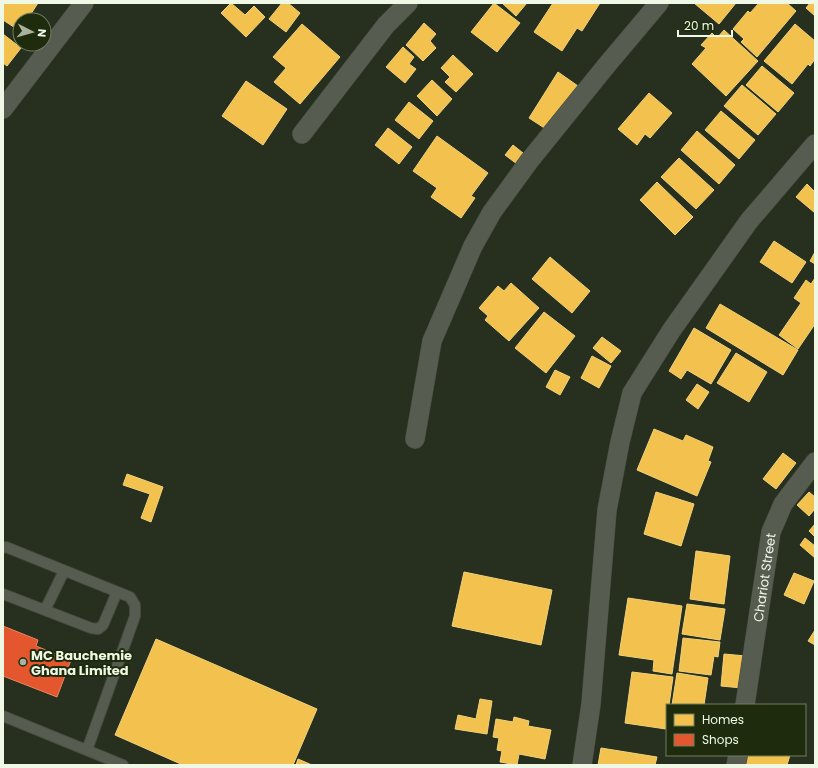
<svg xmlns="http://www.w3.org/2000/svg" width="818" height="768" viewBox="0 0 818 768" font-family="Poppins,sans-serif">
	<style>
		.homes { fill: #f2c14e; stroke: #f1d27b }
		.shops { fill: #e4572e; stroke: #e78765 }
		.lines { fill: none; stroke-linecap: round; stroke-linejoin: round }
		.lane-casing { stroke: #444b3d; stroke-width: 12 }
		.street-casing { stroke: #444b3d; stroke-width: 20 }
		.lane { stroke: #565c50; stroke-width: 10 }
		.street { stroke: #565c50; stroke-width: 19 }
		.poi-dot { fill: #a8b29f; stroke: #1e2c0d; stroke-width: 1.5 }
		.labels { text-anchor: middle; stroke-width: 4; stroke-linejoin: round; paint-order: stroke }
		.street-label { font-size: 13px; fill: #eef8e5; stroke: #1e2c0d }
		.poi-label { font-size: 13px; font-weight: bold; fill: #eef8e5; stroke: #1e2c0d; text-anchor: start }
	</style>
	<rect width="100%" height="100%" fill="#272f1e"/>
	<path class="homes" d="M3 3H38L27 20H20V31L3 20Z
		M231 3 245 15 254 6 265 17 246 37 221 13Z
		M282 3H288L300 13 286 32 269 19Z
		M494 3 520 23 497 52 471 32Z
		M502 3H527L516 16Z
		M553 3H600L582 31 577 28 562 51 534 32Z
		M694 3H736L719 24Z
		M759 3H787L796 11 757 57 741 42 744 39 733 29 748 11 750 13Z
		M810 3H815V16L806 8Z
		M424 23 436 34 430 41 436 48 423 61 406 45Z
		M302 24 340 57 300 104 274 82 286 68 273 57Z
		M795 24 815 41V59L810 66 808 64 792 84 764 61Z
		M724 30 758 61 726 96 692 64 706 48 701 45 712 33 717 38Z
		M3 34 21 48 7 66 3 63Z
		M403 47 414 57 409 64 416 69 405 83 386 67Z
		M453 55 473 74 456 92 445 82 450 77 441 68Z
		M762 66 794 93 778 112 746 85Z
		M558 72 578 86 549 131 529 118Z
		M432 80 452 99 437 116 417 96Z
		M246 81 287 109 263 145 222 116Z
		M742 85 776 114 758 135 724 106Z
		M649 93 672 113 650 138 645 134 637 145 618 129Z
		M409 102 433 121 419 139 395 120Z
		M721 111 755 140 739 159 705 130Z
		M388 128 412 147 399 164 375 145Z
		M697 131 735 165 719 184 681 150Z
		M437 136 488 173 471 196 475 198 461 218 431 197 437 188 413 171Z
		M513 145 528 157 521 167 505 155Z
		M679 158 714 190 696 209 661 177Z
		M657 182 693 217 675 235 640 200Z
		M807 184 815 192V213L796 197Z
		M774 241 806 262 792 283 760 262Z
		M815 252V264L810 261Z
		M550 257 590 291 572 313 532 279Z
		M815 278V324L798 349 779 335 801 303 794 298 806 280 811 284Z
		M511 283 539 308 509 341 485 320 488 316 479 308 498 286 504 291Z
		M720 304 798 350 783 375 706 328Z
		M544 312 575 336 546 373 515 348Z
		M694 328 731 350 711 384 687 370 681 379 669 371Z
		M602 337 621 351 611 363 593 348Z
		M736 353 767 372 749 402 717 383Z
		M592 356 611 366 599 388 581 378Z
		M555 370 570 377 560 395 546 387Z
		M697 384 709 392 698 409 686 400Z
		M654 429 683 441 686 435 713 447 708 461 711 462 697 496 637 470Z
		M783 453 796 463 776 489 763 479Z
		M127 474 163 487 151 522 141 518 150 494 123 485Z
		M656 492 694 504 681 546 644 534Z
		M809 492 815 497V509L809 516 797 505Z
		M815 524V537L809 531Z
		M805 538 815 546V558L800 545Z
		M696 551 730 556 724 604 690 599Z
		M464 572 552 590 541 645 452 626Z
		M794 573 814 581 804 604 784 595Z
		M628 598 682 606 672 674 653 671 654 660 619 655Z
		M687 604 725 609 720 640 682 634Z
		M815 630V645L808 641Z
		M683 638 720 642 718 657 714 656 711 675 679 671Z
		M156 639 317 709 293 765H183L115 735Z
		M724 654 746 656 742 688 721 686Z
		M632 672 673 677 669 705H667L666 729 625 723Z
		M677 673 708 678 704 705H672Z
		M480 699 492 701 487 734 455 729 458 715 476 719Z
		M514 717 529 721 528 726 551 730 545 759 519 754 517 765 500 762 502 751 497 750 499 738 493 737 496 719 513 722Z
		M601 748 657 757 655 765H598Z
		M747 755H790L787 765H743Z
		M298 759 312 765H296Z"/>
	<path class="shops" d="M3 626 38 640 36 646 71 660 57 697 3 676Z"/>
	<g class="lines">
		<g class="lane-casing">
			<path id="lane" d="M3 548 6 547 130 597 135 605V616L87 750
				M3 594 91 628 98 629 103 625 117 592
				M45 610 64 571
				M3 716 123 765"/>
		</g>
		<g class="street-casing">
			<g id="street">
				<path d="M3 109 84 3"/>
				<path d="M302 134 386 25 408 3"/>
				<path d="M415 439 432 341 473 246 492 212 530 160 606 66 659 3"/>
				<path id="s1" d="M745 705 771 532 783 504 815 462"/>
				<path d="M582 765 591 704 607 510 620 442 632 393 671 331 749 221 815 144"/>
				<path d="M736 765 738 755"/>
			</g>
		</g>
		<use href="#lane" class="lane"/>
		<use href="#street" class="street"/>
	</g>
	<circle class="poi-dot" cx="23" cy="662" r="4"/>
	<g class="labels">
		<g class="street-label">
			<text dy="5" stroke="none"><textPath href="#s1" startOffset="129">Chariot Street</textPath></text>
		</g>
		<g class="poi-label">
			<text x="31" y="660">MC Bauchemie<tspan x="31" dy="15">Ghana Limited</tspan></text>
		</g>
	</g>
	<rect width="818" height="768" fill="none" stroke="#eef8e5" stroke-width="8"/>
	<rect x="666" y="704" width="140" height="52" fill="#1e2c0d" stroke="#717e63"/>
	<rect x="674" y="714" width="20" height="12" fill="#f2c14e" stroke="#717e63"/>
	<text x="702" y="724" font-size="12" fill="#eef8e5">Homes</text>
	<rect x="674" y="734" width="20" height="12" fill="#e4572e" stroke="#717e63"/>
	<text x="702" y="744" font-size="12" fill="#eef8e5">Shops</text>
	<g transform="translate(32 32) rotate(96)"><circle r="19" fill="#1e2c0d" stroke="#717e63"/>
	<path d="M0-3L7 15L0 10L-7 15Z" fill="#a8b29f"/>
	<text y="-6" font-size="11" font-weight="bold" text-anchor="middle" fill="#eef8e5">N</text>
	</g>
	<path d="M678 30v6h54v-6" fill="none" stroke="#eef8e5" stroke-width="2"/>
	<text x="684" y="30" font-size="12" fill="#eef8e5" stroke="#1e2c0d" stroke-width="3" paint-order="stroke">20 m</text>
</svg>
